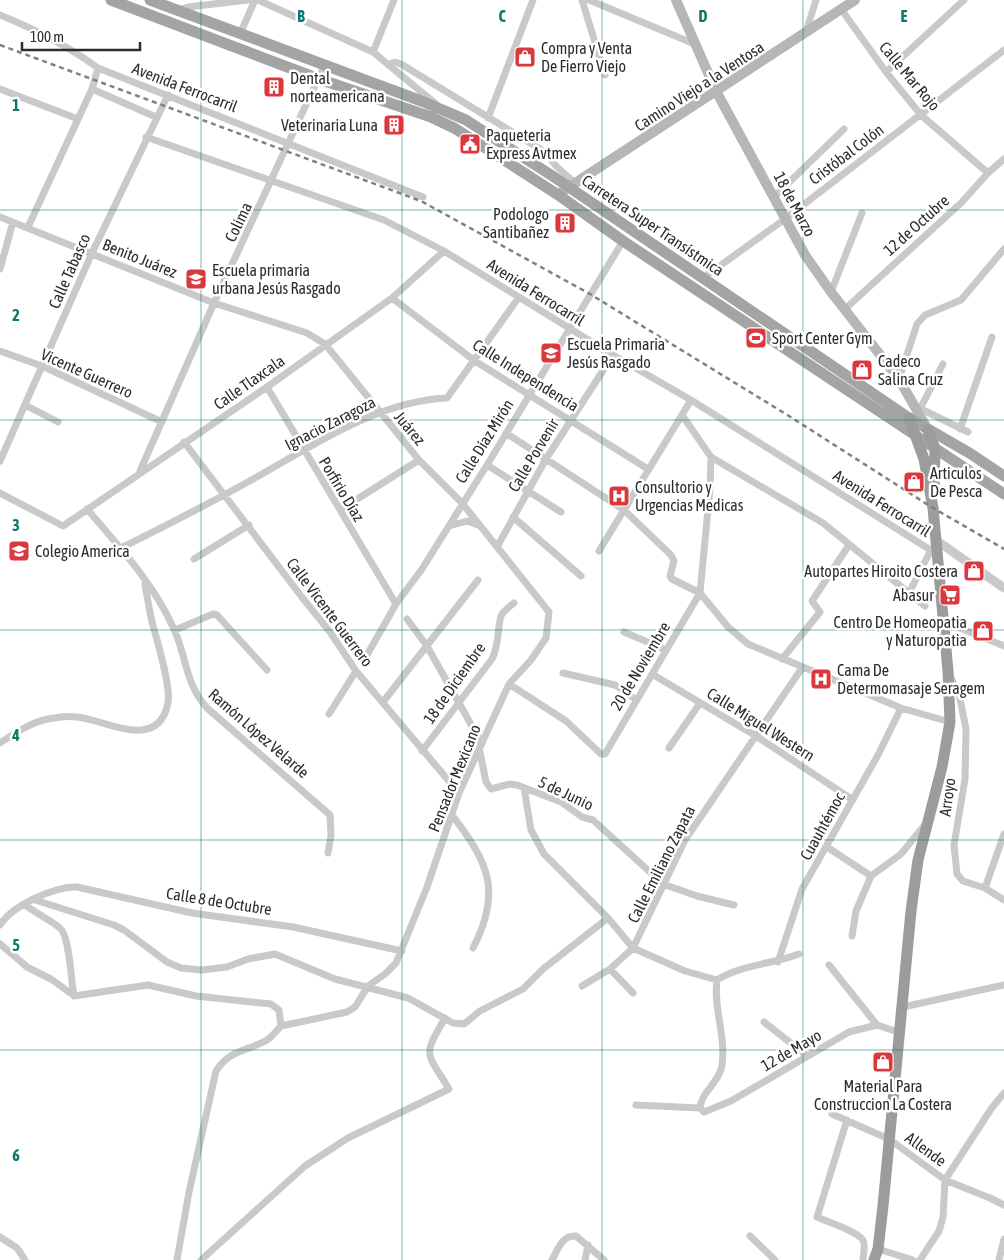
<svg xmlns="http://www.w3.org/2000/svg" width="1004" height="1260" viewBox="0 0 1004 1260" font-family="'Asap Condensed',sans-serif">
	<style>
		.lines { fill: none; stroke-linecap: round; stroke-linejoin: round }
		.minor { stroke: #c9c9c9; stroke-width: 7 }
		.tertiary { stroke: #c9c9c9; stroke-width: 9 }
		.secondary { stroke: #b6b6b6; stroke-width: 10 }
		.primary { stroke: #a4a4a4; stroke-width: 11 }
		.trunk { stroke: #9c9c9c; stroke-width: 11 }
		.rail { stroke: #818181; stroke-width: 2.5; stroke-dasharray: 5 4; stroke-linecap: butt }
		.grid { fill: none; stroke: #0f766e; stroke-width: 1; stroke-opacity: 0.55 }
		.labels { text-anchor: middle; stroke-width: 5; stroke-linejoin: round; paint-order: stroke }
		.poi-label { font-size: 16px; fill: #2c2c2c; stroke: #fff; text-anchor: start }
		.street-label { font-size: 16px; fill: #2c2c2c; stroke: #fff }
		.grid-label { font-size: 16px; text-anchor: middle; font-weight: bold; fill: #0f766e; stroke: #fff; stroke-width: 5; stroke-linejoin: round; paint-order: stroke }
	</style>
	<rect width="100%" height="100%" fill="#fff"/>
	<g class="lines">
		<path class="minor" d="M258 0 373 52 436 104
			M582 0 605 75
			M589 0 697 45
			M841 9 886 72 921 115 988 173
			M179 10 188 7 248 0
			M0 15C34 29 68 46 98 68L423 197
			M806 32 816 0
			M240 34 255 0
			M373 52 394 0
			M390 64 395 62 401 64 545 152 557 167 575 183
			M886 72 964 0
			M0 89 78 119
			M92 89 156 117
			M488 118 533 0
			M146 137 384 220 444 251 613 355 691 400 937 554
			M774 197 844 129
			M0 217 214 303 307 333 325 344 419 460 462 503 549 612 546 638 531 660 509 684 459 793 427 887 396 963 385 974 368 986 355 1007 347 1012 281 1026
			M28 227 92 89 98 68
			M0 269 13 222
			M703 278 785 219 1004 50
			M831 292 862 213
			M392 298 475 361 648 469
			M845 309 961 203 988 173 1004 159
			M0 351 42 366 162 422
			M899 379 917 324 925 315 961 300 1004 249
			M267 387 396 604
			M25 405 58 422
			M915 406 968 432
			M920 409 943 364
			M682 415 711 457 823 523 925 606
			M960 429 992 337
			M506 433 624 510 671 555 674 561 670 576 672 579 700 593 728 627 748 644 901 708 950 722
			M184 442 301 596 330 632 356 671 459 793
			M0 461 92 253 168 95
			M487 465 561 512
			M140 471 214 303 324 66
			M0 493 63 526 267 387 392 298 444 251
			M87 509C118 545 153 583 173 627 187 656 184 682 207 708L330 815 331 835 328 853
			M340 510 419 460
			M513 517 581 576
			M449 526 467 521 478 525
			M497 547 546 459 613 355
			M121 548C163 527 205 506 246 483 308 449 375 401 447 398L519 297
			M599 551 691 400
			M194 559 249 525
			M909 593 931 550
			M407 619 427 646 482 744
			M943 621 1004 646
			M175 630 213 614 217 615 267 670
			M624 632 666 650
			M367 655 396 604 422 569 487 465 623 241
			M782 659 820 612 812 601 849 545
			M563 673 615 685 635 699
			M652 674 756 736 853 800
			M950 676 959 694 966 729 965 779 954 845 957 874 963 881 985 888 1004 900
			M509 684 566 721 601 754H605L700 593 710 488 711 457
			M383 702 478 580
			M329 714 356 671
			M0 743C17 732 34 720 54 718 61 717 70 716 77 717 104 719 158 753 168 703 171 686 157 640 152 622 149 609 147 596 145 584
			M669 748 700 703
			M422 751 492 659C500 645 497 622 502 614 505 610 510 606 514 603
			M480 752 486 782 491 789 510 784 517 785 561 802 582 817 593 820 663 884 697 896 734 905
			M524 788 531 830 544 854 608 918 633 948 685 971 717 980
			M452 815C489 863 502 892 473 948
			M827 847 871 876
			M985 888 1004 834
			M35 900 114 925 124 930 167 962 181 968 202 970 227 967 248 959 275 954 335 979 408 998 453 1023 464 1024 480 1011 523 989 543 969 608 918
			M24 904C35 913 51 920 60 928 70 937 71 982 74 996
			M0 925C12 906 54 886 77 887L192 913 293 927 402 951
			M852 936 856 911 871 876 901 854 924 826
			M0 944 27 967 51 979 73 995
			M778 962 802 889 878 755 901 708
			M829 965 877 1025
			M610 969 633 993
			M582 986 610 969 633 948 685 840 802 668
			M74 996 148 985 196 996 271 1004 279 1010 281 1026C277 1030 272 1037 267 1040 246 1052 230 1049 216 1071L189 1192 177 1260
			M903 1007 1004 985
			M764 1022 806 1055
			M636 1105 700 1108 704 1112 731 1101 849 1032 877 1025 901 1033
			M700 1108C701 1092 720 1082 722 1065 726 1035 713 1007 717 980 740 965 773 964 799 954
			M832 1114 889 1139 945 1180 990 1198 1004 1205
			M847 1120 817 1217C828 1222 857 1231 863 1240 866 1246 863 1254 863 1260
			M750 1236 775 1260
			M0 1237 17 1248 25 1260
			M878 1249 913 1260
			M201 1260 305 1166 348 1138 449 1089C426 1051 422 1058 445 1018
			M552 1260C558 1249 562 1235 576 1236L604 1260
			M585 1260 588 1245
			M920 1260 939 1231 943 1217 945 1180 991 1109 1004 1093
			M999 1260 1004 1239"/>
		<path class="tertiary" d="M936 540 1004 588"/>
		<path class="secondary" d="M676 0 716 91 805 255 831 292 899 379 928 430
			M563 191 855 0"/>
		<path class="primary" d="M111 0 319 79 431 117 456 129 557 194 623 241 1004 494
			M150 0 424 102 466 120 554 177 909 418 971 454 1004 476"/>
		<path class="trunk" d="M928 430 935 449 934 491
			M874 1260 878 1249 883 1206 911 911 918 860 942 767 950 722 948 671 933 508 924 459 909 418"/>
		<path class="rail" d="M0 45 421 201 590 294 789 416 933 508 1004 549"/>
	</g>
	<path class="grid" d="M201 0V1260M402 0V1260M602 0V1260M803 0V1260M0 210H1004M0 420H1004M0 630H1004M0 840H1004M0 1050H1004"/>
	<defs>
		<g id="shop-square" transform="scale(1.125)"><rect x="-9" y="-9" width="18" height="18" rx="4" fill="#d9383d" stroke="#fff"/><path d="M-5-2.5h2.3a2.7 3.5 0 0 1 5.4 0H5L5.5 6h-11ZM-1.5-2.5h3a1.5 2.3 0 0 0-3 0Z" fill="#fff"/></g>
		<g id="building-square" transform="scale(1.125)"><rect x="-9" y="-9" width="18" height="18" rx="4" fill="#d9383d" stroke="#fff"/><path d="M-4-6H4V6H1V3H-1V6H-4ZM-2.5-4.3h1.7v1.8h-1.7ZM.8-4.3h1.7v1.8H.8ZM-2.5-1h1.7V.8h-1.7ZM.8-1h1.7V.8H.8Z" fill="#fff"/></g>
		<g id="civic-square" transform="scale(1.125)"><rect x="-9" y="-9" width="18" height="18" rx="4" fill="#d9383d" stroke="#fff"/><path d="M-.6-6.5H3V-4.5H.6V-3L4-1V1h2V6H-6V1h2V-1L-.6-3ZM-1.2 2.5V6h2.4V2.5Z" fill="#fff"/></g>
		<g id="school-square" transform="scale(1.125)"><rect x="-9" y="-9" width="18" height="18" rx="4" fill="#d9383d" stroke="#fff"/><path d="M0-5L7-2L0 1L-7-2ZM-4 1L0 2.5L4 1V4Q0 6-4 4Z" fill="#fff"/></g>
		<g id="stadium-square" transform="scale(1.125)"><rect x="-9" y="-9" width="18" height="18" rx="4" fill="#d9383d" stroke="#fff"/><path d="M0-5a6.5 5 0 1 0 0 10a6.5 5 0 1 0 0-10ZM-3.5-1.8h7v3.6h-7Z" fill="#fff"/></g>
		<g id="hospital-square" transform="scale(1.125)"><rect x="-9" y="-9" width="18" height="18" rx="4" fill="#d9383d" stroke="#fff"/><path d="M-5-5h3v3.5h4V-5h3V5h-3V1.5h-4V5h-3Z" fill="#fff"/></g>
		<g id="supermarket-square" transform="scale(1.125)"><rect x="-9" y="-9" width="18" height="18" rx="4" fill="#d9383d" stroke="#fff"/><path d="M-6-5.5h2.5l.6 2H6L4.5 2H-2.5L-4.4-4H-6ZM-1.5 3.2a1.3 1.3 0 1 0 .1 0ZM3 3.2a1.3 1.3 0 1 0 .1 0Z" fill="#fff"/></g>
	</defs>
	<g fill-rule="evenodd">
		<use href="#shop-square" x="525" y="57"/>
		<use href="#building-square" x="274" y="87"/>
		<use href="#building-square" x="394" y="125"/>
		<use href="#civic-square" x="470" y="144"/>
		<use href="#building-square" x="565" y="223"/>
		<use href="#school-square" x="196" y="279"/>
		<use href="#stadium-square" x="756" y="338"/>
		<use href="#school-square" x="551" y="353"/>
		<use href="#shop-square" x="862" y="370"/>
		<use href="#shop-square" x="914" y="482"/>
		<use href="#hospital-square" x="619" y="496"/>
		<use href="#school-square" x="19" y="551"/>
		<use href="#shop-square" x="974" y="571"/>
		<use href="#supermarket-square" x="950" y="595"/>
		<use href="#shop-square" x="983" y="631"/>
		<use href="#hospital-square" x="821" y="679"/>
		<use href="#shop-square" x="883" y="1062"/>
	</g>
	<g class="labels">
		<g class="poi-label">
			<text x="541" y="54">Compra y Venta<tspan x="541" dy="18">De Fierro Viejo</tspan></text>
			<text x="290" y="84">Dental<tspan x="290" dy="18">norteamericana</tspan></text>
			<text x="378" y="131" text-anchor="end">Veterinaria Luna</text>
			<text x="486" y="141">Paqueteria<tspan x="486" dy="18">Express Avtmex</tspan></text>
			<text x="549" y="220" text-anchor="end">Podologo<tspan x="549" dy="18">Santibañez</tspan></text>
			<text x="212" y="276">Escuela primaria<tspan x="212" dy="18">urbana Jesús Rasgado</tspan></text>
			<text x="772" y="344">Sport Center Gym</text>
			<text x="567" y="350">Escuela Primaria<tspan x="567" dy="18">Jesús Rasgado</tspan></text>
			<text x="878" y="367">Cadeco<tspan x="878" dy="18">Salina Cruz</tspan></text>
			<text x="930" y="479">Articulos<tspan x="930" dy="18">De Pesca</tspan></text>
			<text x="635" y="493">Consultorio y<tspan x="635" dy="18">Urgencias Medicas</tspan></text>
			<text x="35" y="557">Colegio America</text>
			<text x="958" y="577" text-anchor="end">Autopartes Hiroito Costera</text>
			<text x="934" y="601" text-anchor="end">Abasur</text>
			<text x="967" y="628" text-anchor="end">Centro De Homeopatia<tspan x="967" dy="18">y Naturopatia</tspan></text>
			<text x="837" y="676">Cama De<tspan x="837" dy="18">Determomasaje Seragem</tspan></text>
			<text x="883" y="1092" text-anchor="middle">Material Para<tspan x="883" dy="18">Construccion La Costera</tspan></text>
		</g>
		<g class="street-label">
			<text transform="translate(910 76) rotate(50)" y="6">Calle Mar Rojo</text>
			<text transform="translate(699 86) rotate(-33)" y="6">Camino Viejo a la Ventosa</text>
			<text transform="translate(185 87) rotate(21)" y="6">Avenida Ferrocarril</text>
			<text transform="translate(846 154) rotate(-37)" y="6">Cristóbal Colón</text>
			<text transform="translate(795 204) rotate(62)" y="6">18 de Marzo</text>
			<text transform="translate(238 222) rotate(-64)" y="6">Colima</text>
			<text transform="translate(653 225) rotate(34)" y="6">Carretera Super Transístmica</text>
			<text transform="translate(916 225) rotate(-42)" y="6">12 de Octubre</text>
			<text transform="translate(140 258) rotate(22)" y="6">Benito Juárez</text>
			<text transform="translate(69 271) rotate(-66)" y="6">Calle Tabasco</text>
			<text transform="translate(536 292) rotate(32)" y="6">Avenida Ferrocarril</text>
			<text transform="translate(87 373) rotate(24)" y="6">Vicente Guerrero</text>
			<text transform="translate(526 375) rotate(32)" y="6">Calle Independencia</text>
			<text transform="translate(249 382) rotate(-35)" y="6">Calle Tlaxcala</text>
			<text transform="translate(330 423) rotate(-27)" y="6">Ignacio Zaragoza</text>
			<text transform="translate(410 428) rotate(50)" y="6">Juárez</text>
			<text transform="translate(484 441) rotate(-58)" y="6">Calle Díaz Mirón</text>
			<text transform="translate(533 455) rotate(-59)" y="6">Calle Porvenir</text>
			<text transform="translate(342 489) rotate(59)" y="6">Porfirio Díaz</text>
			<text transform="translate(882 503) rotate(32)" y="6">Avenida Ferrocarril</text>
			<text transform="translate(330 612) rotate(53)" y="6">Calle Vicente Guerrero</text>
			<text transform="translate(640 666) rotate(-59)" y="6">20 de Noviembre</text>
			<text transform="translate(454 683) rotate(-55)" y="6">18 de Diciembre</text>
			<text transform="translate(761 724) rotate(32)" y="6">Calle Miguel Western</text>
			<text transform="translate(259 733) rotate(41)" y="6">Ramón López Velarde</text>
			<text transform="translate(454 778) rotate(-68)" y="6">Pensador Mexicano</text>
			<text transform="translate(566 793) rotate(25)" y="6">5 de Junio</text>
			<text transform="translate(947 797) rotate(-82)" y="6">Arroyo</text>
			<text transform="translate(822 826) rotate(-61)" y="6">Cuauhtémoc</text>
			<text transform="translate(661 864) rotate(-63)" y="6">Calle Emiliano Zapata</text>
			<text transform="translate(219 901) rotate(9)" y="6">Calle 8 de Octubre</text>
			<text transform="translate(791 1050) rotate(-30)" y="6">12 de Mayo</text>
			<text transform="translate(926 1149) rotate(36)" y="6">Allende</text>
		</g>
	</g>
	<g class="grid-label">
		<text x="301" y="22">B</text>
		<text x="502" y="22">C</text>
		<text x="703" y="22">D</text>
		<text x="904" y="22">E</text>
		<text x="16" y="111">1</text>
		<text x="16" y="321">2</text>
		<text x="16" y="531">3</text>
		<text x="16" y="741">4</text>
		<text x="16" y="951">5</text>
		<text x="16" y="1161">6</text>
	</g>
	<path d="M22 42v8h118v-8" fill="none" stroke="#2c2c2c" stroke-width="2.5"/>
	<text x="30" y="42" font-size="15" fill="#2c2c2c" stroke="#ffffff" stroke-width="4" paint-order="stroke">100 m</text>
</svg>
